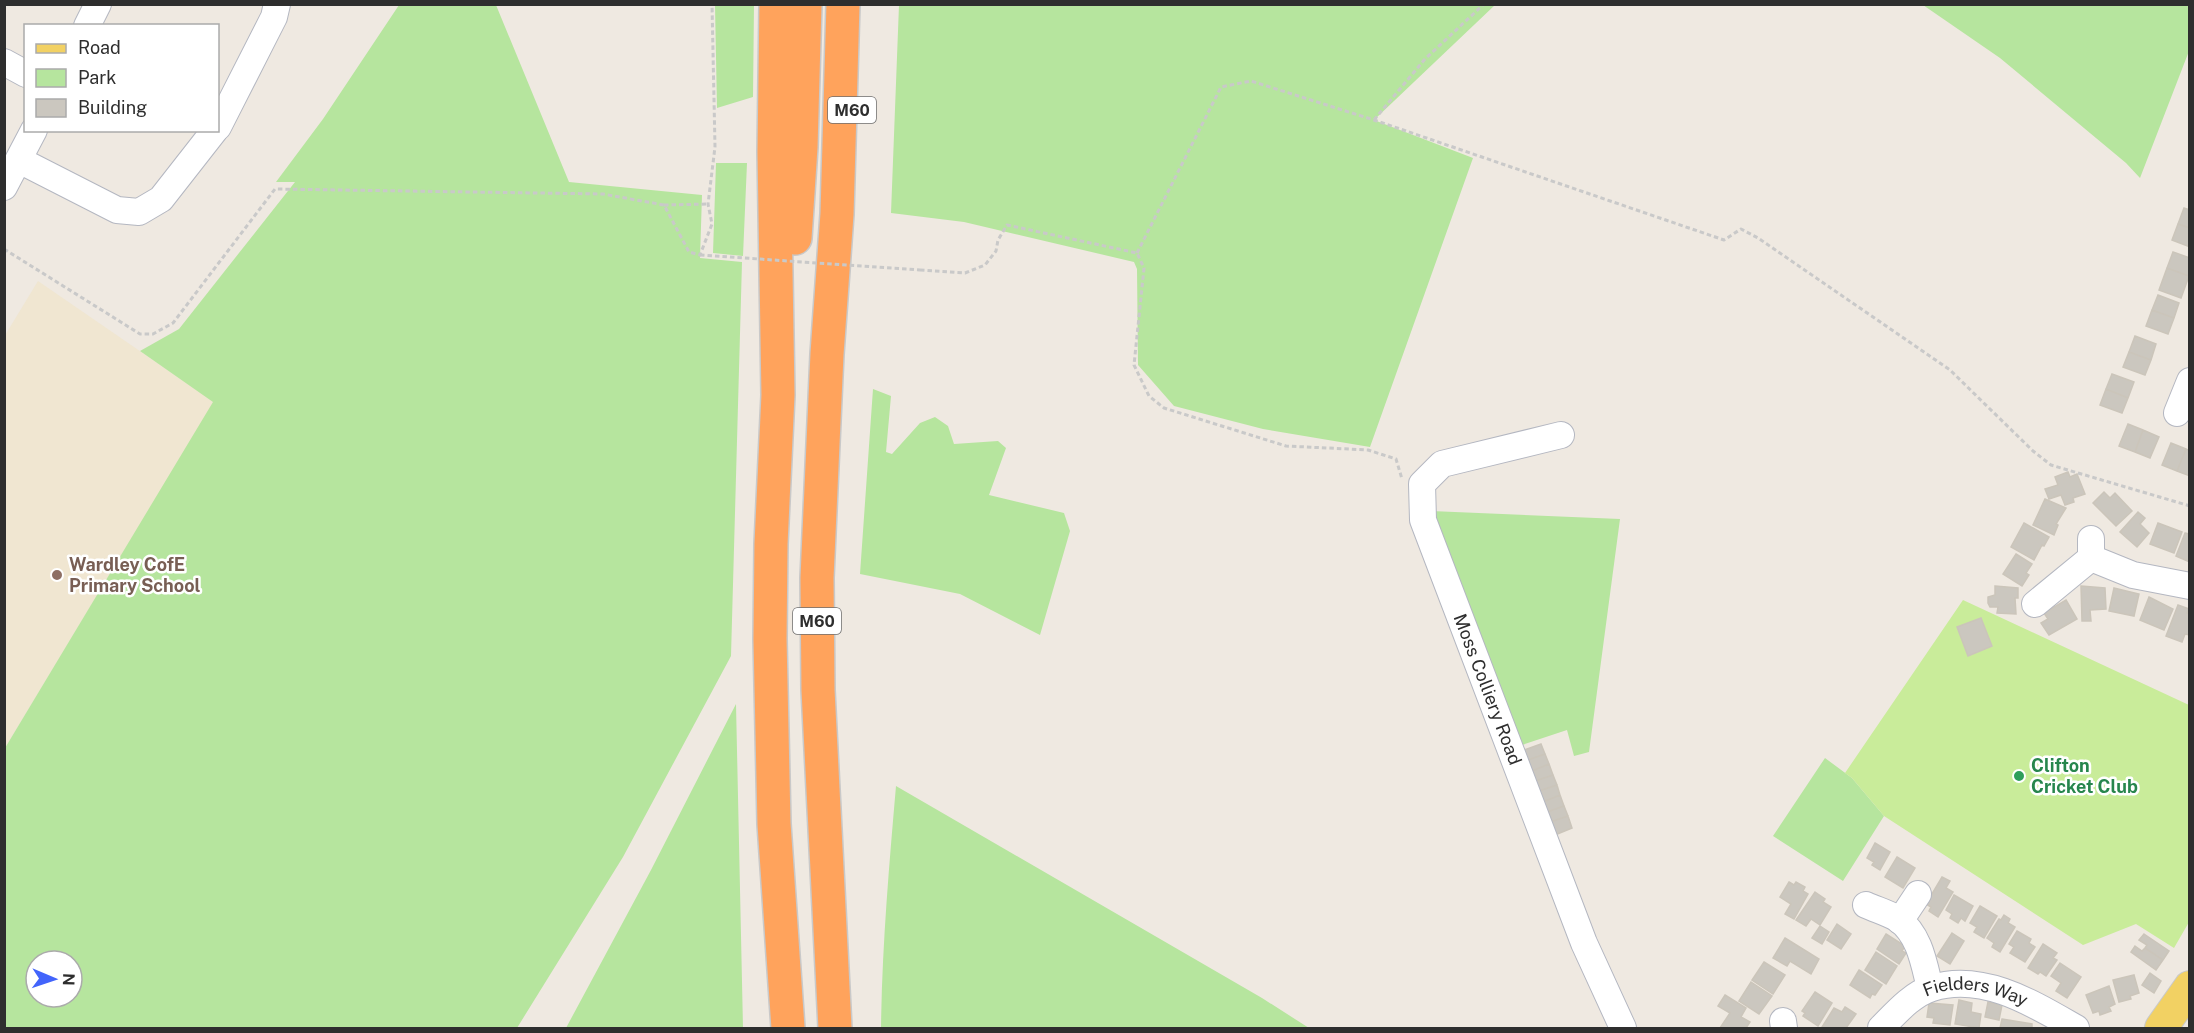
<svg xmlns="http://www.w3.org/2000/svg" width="2194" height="1033" viewBox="0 0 2194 1033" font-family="'Public Sans',sans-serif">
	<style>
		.education { fill: #f0e6d1 }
		.green { fill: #b6e59e; fill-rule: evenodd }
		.pitch { fill: #c9ec9a }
		.building { fill: #cbc7bf; stroke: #cbc5ba; stroke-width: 1.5 }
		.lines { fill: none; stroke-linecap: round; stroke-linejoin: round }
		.minor-casing { stroke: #b4b7c1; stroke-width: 28 }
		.major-casing { stroke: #c9c9c9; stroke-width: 34 }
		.highway-casing { stroke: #c9c9c9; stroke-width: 36 }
		.path { stroke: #c9c9c9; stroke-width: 3; stroke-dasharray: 4.5 3; stroke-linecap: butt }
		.minor { stroke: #fff; stroke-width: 26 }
		.major { stroke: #f2d163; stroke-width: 32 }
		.highway { stroke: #ffa35c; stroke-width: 33 }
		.path-bridge { stroke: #c9c9c9; stroke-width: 3; stroke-dasharray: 4.5 3; stroke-linecap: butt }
		.education-dot { fill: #8d6e63; stroke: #fff; stroke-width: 2 }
		.leisure-dot { fill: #2e9e5b; stroke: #fff; stroke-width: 2 }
		.labels { text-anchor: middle; stroke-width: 5; stroke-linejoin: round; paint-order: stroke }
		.shield { fill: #fff; stroke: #6d6d6d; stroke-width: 1.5 }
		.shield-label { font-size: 16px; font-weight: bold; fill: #2e2e2e }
		.education-label { font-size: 18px; font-weight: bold; fill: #785e54; stroke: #fff; text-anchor: start }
		.street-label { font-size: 18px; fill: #2e2e2e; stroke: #fff }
		.leisure-label { font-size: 18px; font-weight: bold; fill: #27864d; stroke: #fff; text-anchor: start }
	</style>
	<rect width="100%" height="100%" fill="#efe9e1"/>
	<path class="education" d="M38 281 214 402 5 748 4 337Z"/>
	<path class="green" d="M399 5H496L569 182 702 195 700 258 742 262 731 656 623 857 517 1028H5V748L213 402 140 351 179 329 295 182H276L323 119ZM36 961H72V997H36Z
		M715 5H754L753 97 717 108Z
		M899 5H1495L1374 120 1473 158 1370 447 1263 429 1174 406 1138 365 1137 269 1134 262 964 222 891 213Z
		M1923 5H2189V51L2140 178 2126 163 2000 58Z
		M716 163H747L743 256 713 253Z
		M873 389 891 396 886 452 892 454 920 423 935 417 948 426 954 444 998 441 1006 448 989 495 1064 513 1070 531 1040 635 960 594 860 574Z
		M1431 511 1620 519 1589 752 1574 756 1567 730 1513 748Z
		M736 704 743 1028H566L651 870Z
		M1825 758 1852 778 1884 816 1843 881 1773 836Z
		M896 786 1262 998 1309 1028H881C882 947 889 867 896 786Z"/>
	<path class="pitch" d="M1963 600 2189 705V922L2174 948 2136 924 2083 945 1884 816 1852 778 1845 773Z"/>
	<path class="building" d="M2184 208 2190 210V228L2178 224Z
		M2178 224 2190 228V247L2172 240Z
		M2173 252 2190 258 2189 276 2167 268Z
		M2167 268 2189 276 2181 298 2159 290Z
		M2158 295 2179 303 2174 318 2152 310Z
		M2152 310 2174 318 2168 334 2146 326Z
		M2135 336 2156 344 2151 360 2129 352Z
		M2129 352 2151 360 2145 375 2123 367Z
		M2112 374 2134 382 2128 398 2106 389Z
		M2106 389 2128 398 2122 413 2100 405Z
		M2128 424 2143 430 2135 452 2119 446Z
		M2143 430 2159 437 2150 458 2135 452Z
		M2171 443 2186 449 2177 471 2162 465Z
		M2186 449 2190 451V476L2177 471Z
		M2068 472 2070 477 2077 474 2085 494 2073 498 2074 502 2065 505 2061 495 2049 499 2045 489 2058 485 2055 477Z
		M2104 492 2110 498 2115 493 2132 511 2116 526 2093 503Z
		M2045 499 2066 508 2056 524 2058 525 2054 535 2033 525Z
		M2138 512 2145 518 2140 524 2149 533 2137 547 2120 532Z
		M2024 523 2049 537 2044 546 2042 545 2034 560 2011 547Z
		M2158 523 2182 532 2174 553 2150 544Z
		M2185 533 2190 534V562L2176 556Z
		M2016 554 2032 564 2026 573 2029 575 2022 586 2003 574Z
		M1995 586 2018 588V598H2015L2016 614 1997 613 1998 607H1990L1988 603V597L1995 595Z
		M2081 586 2105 588 2106 609 2090 610 2091 621H2082Z
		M2114 588 2139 594 2134 616 2109 611Z
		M2149 597 2173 609 2164 630 2140 620Z
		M2066 600 2077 619 2049 635 2041 623 2048 619 2044 613Z
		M2178 605 2189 609 2187 613 2190 614V635L2185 634 2182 642 2166 636Z
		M1981 618 1992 646 1968 656 1957 627Z
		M1541 744 1545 754 1528 760 1524 750Z
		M1545 754 1549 764 1532 771 1528 760Z
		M1549 764 1553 775 1535 781 1532 771Z
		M1553 775 1557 785 1539 791 1535 781Z
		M1557 785 1560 795 1543 802 1539 791Z
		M1560 795 1564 806 1547 812 1543 802Z
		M1564 806 1568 816 1550 822 1547 812Z
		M1568 816 1572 828 1555 835 1550 822Z
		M1875 843 1890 852 1880 870 1872 865 1874 862 1867 858Z
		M1897 857 1915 868 1903 888 1885 877Z
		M1942 877 1950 881 1946 888 1953 892 1938 917 1929 911 1931 907 1926 904Z
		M1789 882 1794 885 1796 882 1805 887 1803 891 1808 894 1794 919 1785 914 1791 904 1780 897Z
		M1815 892 1825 899 1823 902 1831 907 1820 925 1811 919 1806 926 1796 920Z
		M1954 895 1973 906 1965 921 1961 918 1958 923 1950 918 1952 914 1946 910Z
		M1980 906 1997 916 1984 938 1974 932 1977 927 1970 923Z
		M2004 915 2010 919 2008 923 2015 927 2000 952 1992 947 1994 943 1987 938 1999 919 2001 920Z
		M1837 924 1851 934 1841 949 1827 940Z
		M1820 926 1829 932 1822 944 1812 938Z
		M2017 931 2031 939 2029 943 2035 947 2025 962 2010 953 2014 947 2009 944Z
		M1952 933 1964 941 1950 964 1937 956Z
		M1886 934 1905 946 1902 951 1906 953 1899 964 1877 949Z
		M2144 934 2169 951 2163 960 2145 948 2147 945 2139 940Z
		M1785 938 1819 959 1811 974 1790 961 1787 966 1773 958Z
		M2043 944 2057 953 2053 958 2057 960 2046 976 2040 972 2038 974 2028 968Z
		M2135 946 2142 951 2145 948 2163 960 2156 970 2131 952Z
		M1876 952 1897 966 1886 984 1865 970Z
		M1764 962 1785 975 1773 994 1752 980Z
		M2060 963 2081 977 2067 998 2056 991 2061 983 2051 976Z
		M1859 970 1882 985 1875 995 1872 994 1870 998 1850 985Z
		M2150 973 2161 981 2154 993 2142 985Z
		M2134 975 2139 993 2130 996 2131 999 2119 1002 2113 980Z
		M1751 982 1772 996 1759 1014 1739 1001Z
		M2109 986 2115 1004 2109 1007 2111 1011 2100 1015 2099 1011 2093 1013 2086 995Z
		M1815 992 1832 1003 1818 1026 1803 1016 1805 1013 1802 1011Z
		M1725 995 1746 1008 1741 1017 1750 1022 1746 1028H1720L1730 1013 1718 1006Z
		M1959 1000 1972 1003 1971 1012 1981 1014 1979 1028 1955 1024Z
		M1988 1002 2002 1005 1999 1020 1985 1017Z
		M1929 1003 1953 1005 1950 1025 1933 1023 1934 1018 1927 1017Z
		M1845 1007 1856 1014 1846 1028H1825L1822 1027 1834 1008 1842 1012Z
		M2002 1019 2032 1024V1028H2000Z"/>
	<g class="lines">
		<g class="minor-casing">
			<g id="minor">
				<path d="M87 26 98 4"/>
				<path d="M4 62 26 74"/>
				<path d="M218 127 274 17 277 4"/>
				<path d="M19 160 117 210 139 212 161 199 215 130"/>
				<path d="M4 187 34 130"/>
				<path d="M2177 413 2190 381"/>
				<path id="s1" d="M1561 435 1442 464 1422 484 1423 520 1584 943 1623 1028"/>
				<path d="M2091 558 2133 575 2190 586"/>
				<path d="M2035 604 2091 558V539"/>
				<path d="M1866 905C1877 910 1888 913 1898 919 1920 935 1924 964 1930 988"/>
				<path d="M1900 921 1918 894"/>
				<path d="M1783 1021 1784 1028"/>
				<path id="s2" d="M1881 1028C1895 1014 1912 994 1932 988 1983 972 2034 1004 2076 1028"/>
			</g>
		</g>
		<g class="major-casing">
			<path id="major" d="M2161 1028 2190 987"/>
		</g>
		<g class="highway-casing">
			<path id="highway" d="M776 4 774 152 778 395 771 544 770 639 774 824 788 1028
				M795 238 801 147 805 4
				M835 1028 818 690 817 578 827 354 837 214 843 4"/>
		</g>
		<path class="path" d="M1374 120 1425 59 1484 4
			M664 205 708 204
			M4 249 140 334H153L173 323 275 189 603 194 664 205 689 252 700 255 712 224 708 204 715 147 712 4
			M1137 253 1221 87 1251 81 1374 120 1724 240 1741 229 1758 238 1950 370 2033 451 2051 465 2190 506
			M920 270 965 273 985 265 996 251 998 240 1007 225 1137 253 1144 268 1134 365 1149 396 1164 408 1286 446 1368 450 1396 459 1402 479"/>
		<use href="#minor" class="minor"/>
		<use href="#major" class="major"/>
		<use href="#highway" class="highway"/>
		<path class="path-bridge" d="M700 255 920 270"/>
	</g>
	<circle class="education-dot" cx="57" cy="575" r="6"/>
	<circle class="leisure-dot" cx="2019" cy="776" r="6"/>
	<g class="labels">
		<g class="shield">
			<rect x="828" y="97" width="48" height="26" rx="4.5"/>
			<rect x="793" y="608" width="48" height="26" rx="4.5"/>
		</g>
		<g class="shield-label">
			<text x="852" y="116">M60</text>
			<text x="817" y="627">M60</text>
		</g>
		<g class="education-label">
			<text x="69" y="571">Wardley CofE<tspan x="69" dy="21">Primary School</tspan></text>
		</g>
		<g class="street-label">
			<text dy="6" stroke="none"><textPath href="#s1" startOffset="368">Moss Colliery Road</textPath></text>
			<text dy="6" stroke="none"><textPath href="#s2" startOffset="110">Fielders Way</textPath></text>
		</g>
		<g class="leisure-label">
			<text x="2031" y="772">Clifton<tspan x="2031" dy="21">Cricket Club</tspan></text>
		</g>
	</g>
	<rect width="2194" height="1033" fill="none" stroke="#2e2e2e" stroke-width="12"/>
	<rect x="24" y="24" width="195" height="108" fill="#ffffff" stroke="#ababab" stroke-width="1.5"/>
	<rect x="36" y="44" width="30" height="9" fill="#f2d163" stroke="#ababab" stroke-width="1.5"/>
	<text x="78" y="54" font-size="18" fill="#2e2e2e">Road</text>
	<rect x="36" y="69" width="30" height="18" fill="#b6e59e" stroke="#ababab" stroke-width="1.5"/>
	<text x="78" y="84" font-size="18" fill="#2e2e2e">Park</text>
	<rect x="36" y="99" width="30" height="18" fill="#cbc7bf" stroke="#ababab" stroke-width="1.5"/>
	<text x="78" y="114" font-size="18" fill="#2e2e2e">Building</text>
	<g transform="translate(54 979) rotate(92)"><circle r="28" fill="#ffffff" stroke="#ababab" stroke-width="1.5"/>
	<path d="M0-4.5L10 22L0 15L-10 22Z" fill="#4264fb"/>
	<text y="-9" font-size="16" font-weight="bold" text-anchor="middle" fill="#2e2e2e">N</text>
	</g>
</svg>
